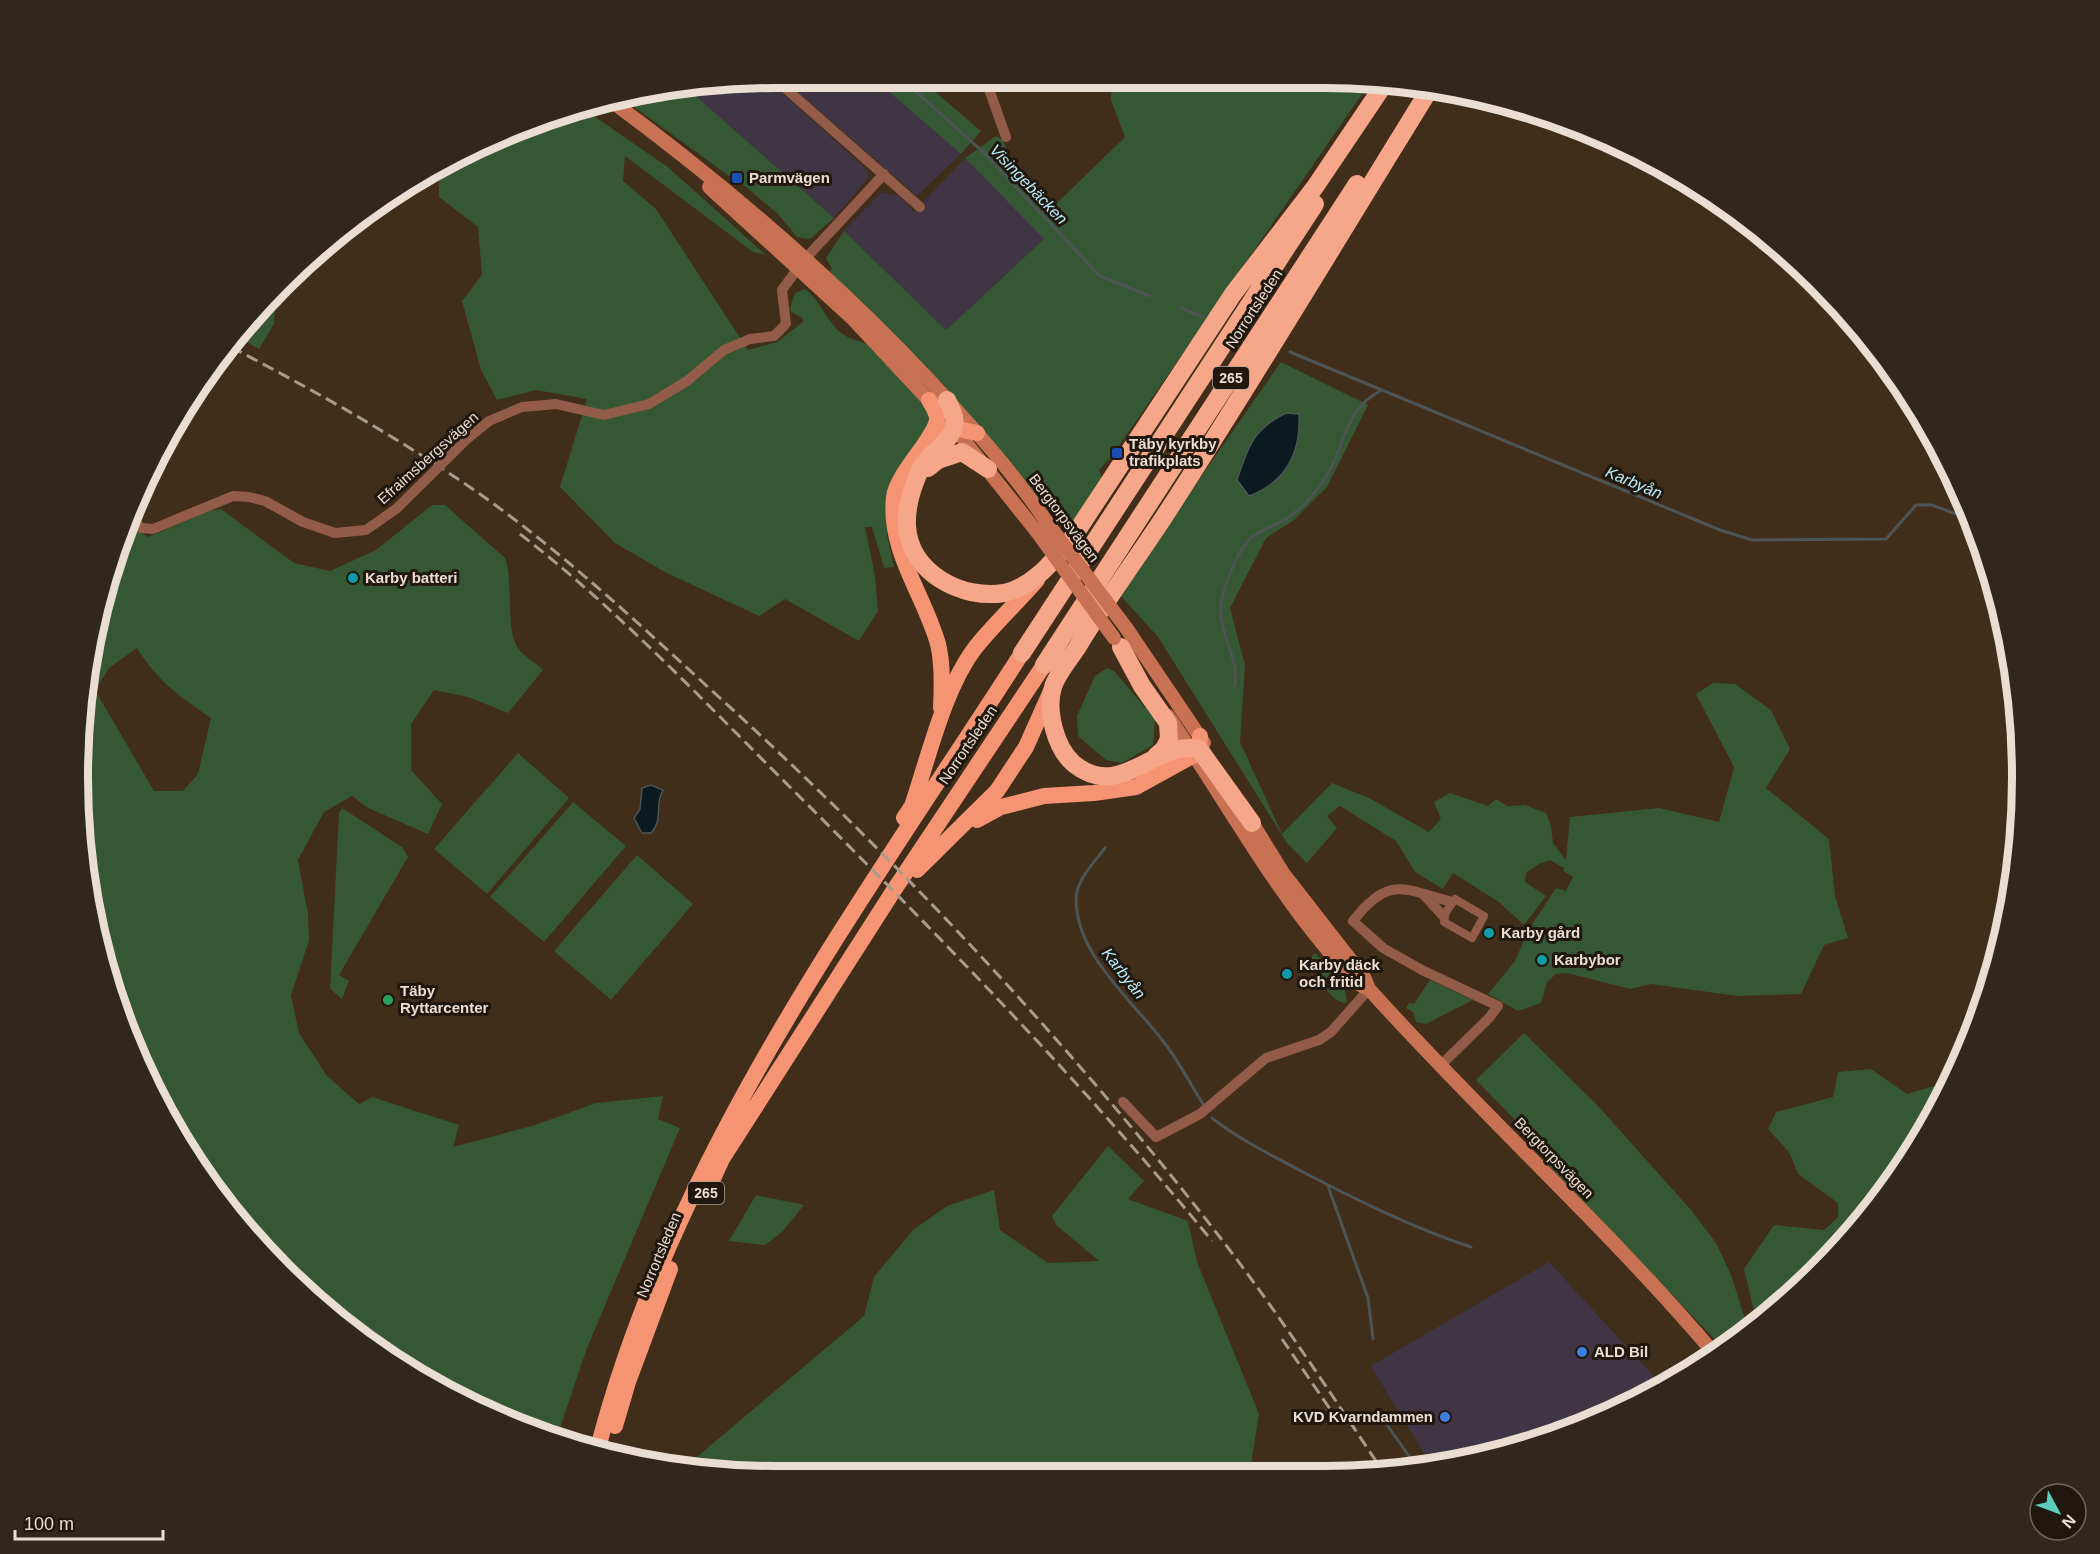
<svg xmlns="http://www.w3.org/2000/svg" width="2100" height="1554" viewBox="0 0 2100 1554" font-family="Helvetica,sans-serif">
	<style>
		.industrial { fill: #3f3545 }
		.green { fill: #365733; fill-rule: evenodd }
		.water { fill: #0a1a1e; stroke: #4d5554; stroke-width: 1.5 }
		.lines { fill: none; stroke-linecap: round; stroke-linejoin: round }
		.stream { stroke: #4d5554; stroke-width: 3 }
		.pedestrian { stroke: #935c49; stroke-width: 8 }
		.minor { stroke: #935c49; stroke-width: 10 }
		.secondary { stroke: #c87253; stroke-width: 14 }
		.trunk { stroke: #f49472; stroke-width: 16 }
		.motorway { stroke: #f6a689; stroke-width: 18 }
		.rail { stroke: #a99b8c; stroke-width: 3; stroke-dasharray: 12 6; stroke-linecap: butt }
		.minor-bridge { stroke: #935c49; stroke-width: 10 }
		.secondary-bridge { stroke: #c87253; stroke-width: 14 }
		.transit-dot { fill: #1a4fb4; stroke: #20180f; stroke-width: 2 }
		.culture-dot { fill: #0f9aa8; stroke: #20180f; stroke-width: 2 }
		.leisure-dot { fill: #2e9e5b; stroke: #20180f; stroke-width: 2 }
		.shop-dot { fill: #3f7fe0; stroke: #20180f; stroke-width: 2 }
		.labels { text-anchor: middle; stroke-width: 6; stroke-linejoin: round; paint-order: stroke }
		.shield { fill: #20180f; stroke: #ada398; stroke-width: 1.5 }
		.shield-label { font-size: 14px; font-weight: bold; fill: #eaded2 }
		.poi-label { font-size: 15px; font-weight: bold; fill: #eaded2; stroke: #20180f; text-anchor: start }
		.street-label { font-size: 15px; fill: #eaded2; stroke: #20180f }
		.water-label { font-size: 16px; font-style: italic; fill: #b6ebf9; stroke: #20180f }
		.rim { fill: none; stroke: #eaded2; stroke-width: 8 }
	</style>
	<rect width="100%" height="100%" fill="#402d1a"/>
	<path class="industrial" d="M789 78H869L888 91 961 154 917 196 791 86Z
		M767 79 867 170 868 178 834 218 689 90Z
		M965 158 1045 238 946 330 844 231 881 192 900 196 914 212Z
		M1549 1262 1660 1383 1591 1423 1431 1465 1371 1366Z"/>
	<path class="green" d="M869 78H919L981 131 961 154 888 91Z
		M1112 78H1323L1369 84 1112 456 1099 470 1102 479 1070 535 1056 515 1039 503 829 272 832 269 826 258 844 231 946 330 1044 239 965 158 996 136 1003 140 1013 166 1054 206 1125 137 1111 100Z
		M689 90 834 218 810 239 797 237 778 214 741 183 742 178 734 172 729 176 622 98Z
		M581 107 669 168 766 255 753 252 625 156 623 181 656 209 748 350 777 342 803 322 802 318 791 312 790 308 795 293 805 289C822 301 827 324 844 335 852 340 862 341 870 346 887 356 920 399 931 416L888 514 887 535 894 567 884 568 872 527H865L875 576 878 611 859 641 785 599 759 616 665 572 615 543 560 487 587 399 536 390 497 400 481 370 462 301 482 275 478 227 439 197V167L468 150Z
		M276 295 274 324 259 349 238 337 252 316Z
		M1281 362 1368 405 1327 487 1294 520 1266 538 1230 608 1245 665 1240 742 1282 834 1332 783 1369 798 1429 832 1441 819 1434 802 1450 793 1488 806 1496 799 1507 806 1525 805 1546 813 1551 826 1553 843 1566 860 1570 817 1659 808 1719 822 1734 767 1696 694 1713 683 1735 684 1771 710 1790 749 1766 788 1829 839 1835 896 1848 938 1824 945 1801 994 1737 996 1651 984 1630 989 1567 973 1556 974 1547 982 1541 1003 1518 1011 1488 994 1515 961 1529 929 1556 888 1566 891 1573 877 1563 871 1564 868 1550 860 1539 864 1526 873 1525 882 1546 896 1524 925 1499 902 1453 873 1443 889 1415 872 1396 841 1340 806 1327 816 1337 828 1307 863 1287 843 1158 637 1119 594Z
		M432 505H445L505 558C514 580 505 629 518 648 524 656 536 663 543 670L508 713 468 697 434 690 411 724V770L442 804 428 834 368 808 352 796 324 812 298 860 308 914 309 940 291 996 299 1033 327 1076 359 1104 372 1097 459 1125 453 1147 535 1125 596 1103 663 1096 658 1119 680 1128 587 1348 556 1440 428 1383 316 1303 223 1203 131 1044 84 868V685L115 553 127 523 148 537 209 511 221 509 294 563 330 571 376 550ZM137 648C158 682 179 696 211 718L198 774 183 791H154L95 690 109 668Z
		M1107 668 1114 671 1155 719 1153 745 1122 763 1106 760 1078 736 1077 716 1095 676Z
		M518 753 569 798 487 894 434 849Z
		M573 802 626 846 544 942 490 897Z
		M342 808 402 847 408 857 339 975 349 981 342 999 330 989 339 813Z
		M637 855 693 904 611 1000 554 951Z
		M1315 953C1328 967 1349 983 1346 1003 1330 1002 1313 973 1310 959Z
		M1430 980 1473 1000 1426 1024 1416 1022 1413 1012 1406 1008 1409 1003 1414 1004Z
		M1524 1033 1599 1107 1691 1210 1716 1243 1731 1275 1749 1331 1722 1347 1545 1162 1518 1123 1476 1080Z
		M1871 1069 1907 1094 1948 1082 1929 1126 1849 1238 1757 1323 1744 1269 1774 1225 1824 1230 1838 1217V1203L1798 1174 1789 1152 1768 1129 1776 1112 1833 1097 1838 1072Z
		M1108 1146 1144 1181 1128 1199 1188 1221 1197 1262 1259 1414 1250 1471 731 1474 686 1466 864 1316 874 1277 913 1230 947 1206 994 1190 1000 1230 1048 1263 1099 1261 1056 1225 1052 1216Z
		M756 1195 804 1205 782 1232 765 1245 729 1241Z"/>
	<path class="water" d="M1286 413 1299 414C1301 453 1286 482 1249 496L1237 480C1248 447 1253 429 1286 413Z
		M651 785 663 790C654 805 664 819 651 833H642L634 818 640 809 642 788Z"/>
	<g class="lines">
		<path class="stream" d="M896 78 913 89 983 152 1100 276 1150 296
			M1181 308 1203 317
			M1290 352 1720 530 1752 540 1886 539 1916 505H1932L1969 519
			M1234 688C1242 658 1214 629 1222 599 1226 581 1238 549 1252 537 1261 530 1274 526 1284 520 1302 509 1318 491 1328 473 1347 441 1344 411 1380 391
			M1105 848C1093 864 1077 879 1076 899 1076 955 1132 1000 1163 1041 1178 1060 1190 1083 1203 1104
			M1212 1118C1240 1140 1271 1155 1303 1172 1357 1200 1413 1228 1471 1247
			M1328 1186 1368 1298 1373 1339
			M1378 1412 1418 1469"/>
		<path class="pedestrian" d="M1455 899 1484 916 1472 938 1444 922 1446 912Z"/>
		<path class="minor" d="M778 78 784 87 920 207
			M985 78 1006 137
			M806 258 884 174
			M468 438 489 421 522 407 556 404 604 415 649 404 687 381 724 350 750 339 774 336 786 324 782 290 798 268
			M130 516 141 528 153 529 233 496 249 497 265 501 303 522 335 533 366 530 396 509
			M1424 895 1444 917
			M1440 1066 1489 1018 1498 1006 1422 970 1383 948 1353 921C1389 875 1403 889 1452 902
			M1123 1102 1156 1137 1200 1114 1266 1058 1319 1040 1331 1032 1369 989"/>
		<path class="secondary" d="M610 100C725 185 834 278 932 383 973 428 1014 473 1048 524
			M709 187 852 318 936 408
			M951 424 1037 532
			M1127 629 1204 743
			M1168 716C1221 793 1266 876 1326 948 1338 963 1351 983 1369 989
			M1248 816 1283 873 1364 977 1369 989C1480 1113 1605 1225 1713 1352"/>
		<path class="trunk" d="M929 400C932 405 936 411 937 417 939 435 897 472 894 497 888 551 924 594 938 644 943 664 942 688 941 708
			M940 432 954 428 977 433
			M904 818 912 806C929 756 944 689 975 648 994 624 1017 603 1037 580
			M977 820 1001 807 1044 796 1094 793 1136 787 1194 755 1199 749 1200 736
			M917 870 997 791 1026 747 1051 691
			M712 1181 722 1159 894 890 1044 665
			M615 1426 628 1382 670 1269
			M598 1448C674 1154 860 905 1022 653"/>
		<path class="motorway" d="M947 400C952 410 957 419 953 430 947 446 928 453 921 468 913 485 906 507 907 526 910 573 962 600 1004 593 1033 587 1053 561 1071 540L1233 294 1315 187 1383 86
			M928 468 938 460 962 452 988 469
			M1121 647 1142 686 1168 723 1169 739 1164 749 1156 756
			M1022 653 1315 204
			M1044 665 1357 184
			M1252 823 1199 749C1156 739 1121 802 1074 764 1055 748 1046 710 1053 687 1057 674 1069 660 1077 648 1104 603 1135 561 1164 517 1255 377 1340 234 1428 92"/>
		<path class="rail" d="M231 347C315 391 399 438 477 492 564 553 641 626 720 698 900 862 1069 1043 1219 1236 1277 1311 1329 1391 1382 1470
			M520 534C621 612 709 707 799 796 942 939 1084 1084 1212 1241
			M1282 1339 1341 1425"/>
		<path class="minor-bridge" d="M396 509 468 438"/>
		<path class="secondary-bridge" d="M1048 524 1127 629
			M1037 532 1114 638"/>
	</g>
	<g class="transit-dot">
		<rect x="731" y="172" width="12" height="12" rx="3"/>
		<rect x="1111" y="447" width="12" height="12" rx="3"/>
	</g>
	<g class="culture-dot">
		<circle cx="353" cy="578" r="6"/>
		<circle cx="1489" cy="933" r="6"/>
		<circle cx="1542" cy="960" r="6"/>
		<circle cx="1287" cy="974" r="6"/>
	</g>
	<circle class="leisure-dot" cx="388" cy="1000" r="6"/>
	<g class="shop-dot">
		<circle cx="1582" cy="1352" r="6"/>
		<circle cx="1445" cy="1417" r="6"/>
	</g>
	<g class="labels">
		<g class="shield">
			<rect x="1213" y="367" width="36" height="22" rx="4.5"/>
			<rect x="688" y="1182" width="36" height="22" rx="4.5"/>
		</g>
		<g class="shield-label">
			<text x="1231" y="383">265</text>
			<text x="706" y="1198">265</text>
		</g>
		<g class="poi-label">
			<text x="749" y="183">Parmvägen</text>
			<text x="1129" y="449">Täby kyrkby<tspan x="1129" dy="17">trafikplats</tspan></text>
			<text x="365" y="583">Karby batteri</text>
			<text x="1501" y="938">Karby gård</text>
			<text x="1554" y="965">Karbybor</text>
			<text x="1299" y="970">Karby däck<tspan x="1299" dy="17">och fritid</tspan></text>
			<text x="400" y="996">Täby<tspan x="400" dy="17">Ryttarcenter</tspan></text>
			<text x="1594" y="1357">ALD Bil</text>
			<text x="1433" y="1422" text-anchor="end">KVD Kvarndammen</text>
		</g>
		<g class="street-label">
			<text transform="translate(1254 309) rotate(-57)" y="5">Norrortsleden</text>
			<text transform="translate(428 458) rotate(-42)" y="5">Efraimsbergsvägen</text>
			<text transform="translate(1064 518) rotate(53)" y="5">Bergtorpsvägen</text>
			<text transform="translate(968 745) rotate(-56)" y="5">Norrortsleden</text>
			<text transform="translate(1554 1158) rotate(46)" y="5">Bergtorpsvägen</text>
			<text transform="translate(659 1255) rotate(-67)" y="5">Norrortsleden</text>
		</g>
		<g class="water-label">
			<text transform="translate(1029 184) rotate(46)" y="6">Visingebäcken</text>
			<text transform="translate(1634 482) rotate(23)" y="6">Karbyån</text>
			<text transform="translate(1124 973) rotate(52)" y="6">Karbyån</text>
		</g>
	</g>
	<path d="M0 0H2100V1554H0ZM776 88H1324A688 688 0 0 1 2012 776V778A688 688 0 0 1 1324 1466H776A688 688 0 0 1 88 778V776A688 688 0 0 1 776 88Z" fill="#30281f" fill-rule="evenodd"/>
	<path class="rim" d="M776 88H1324A688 688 0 0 1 2012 776V778A688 688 0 0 1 1324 1466H776A688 688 0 0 1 88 778V776A688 688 0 0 1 776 88Z"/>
	<g transform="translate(2058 1512) rotate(131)"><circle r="28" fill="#20180f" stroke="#71675d" stroke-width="1.5"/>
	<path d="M0-4.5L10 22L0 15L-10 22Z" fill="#5ccebb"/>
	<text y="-9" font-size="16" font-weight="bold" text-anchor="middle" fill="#eaded2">N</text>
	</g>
	<path d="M15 1530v9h148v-9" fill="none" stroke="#eaded2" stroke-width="3"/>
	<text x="24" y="1530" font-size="18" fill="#eaded2" stroke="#20180f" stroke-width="4.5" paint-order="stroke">100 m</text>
</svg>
